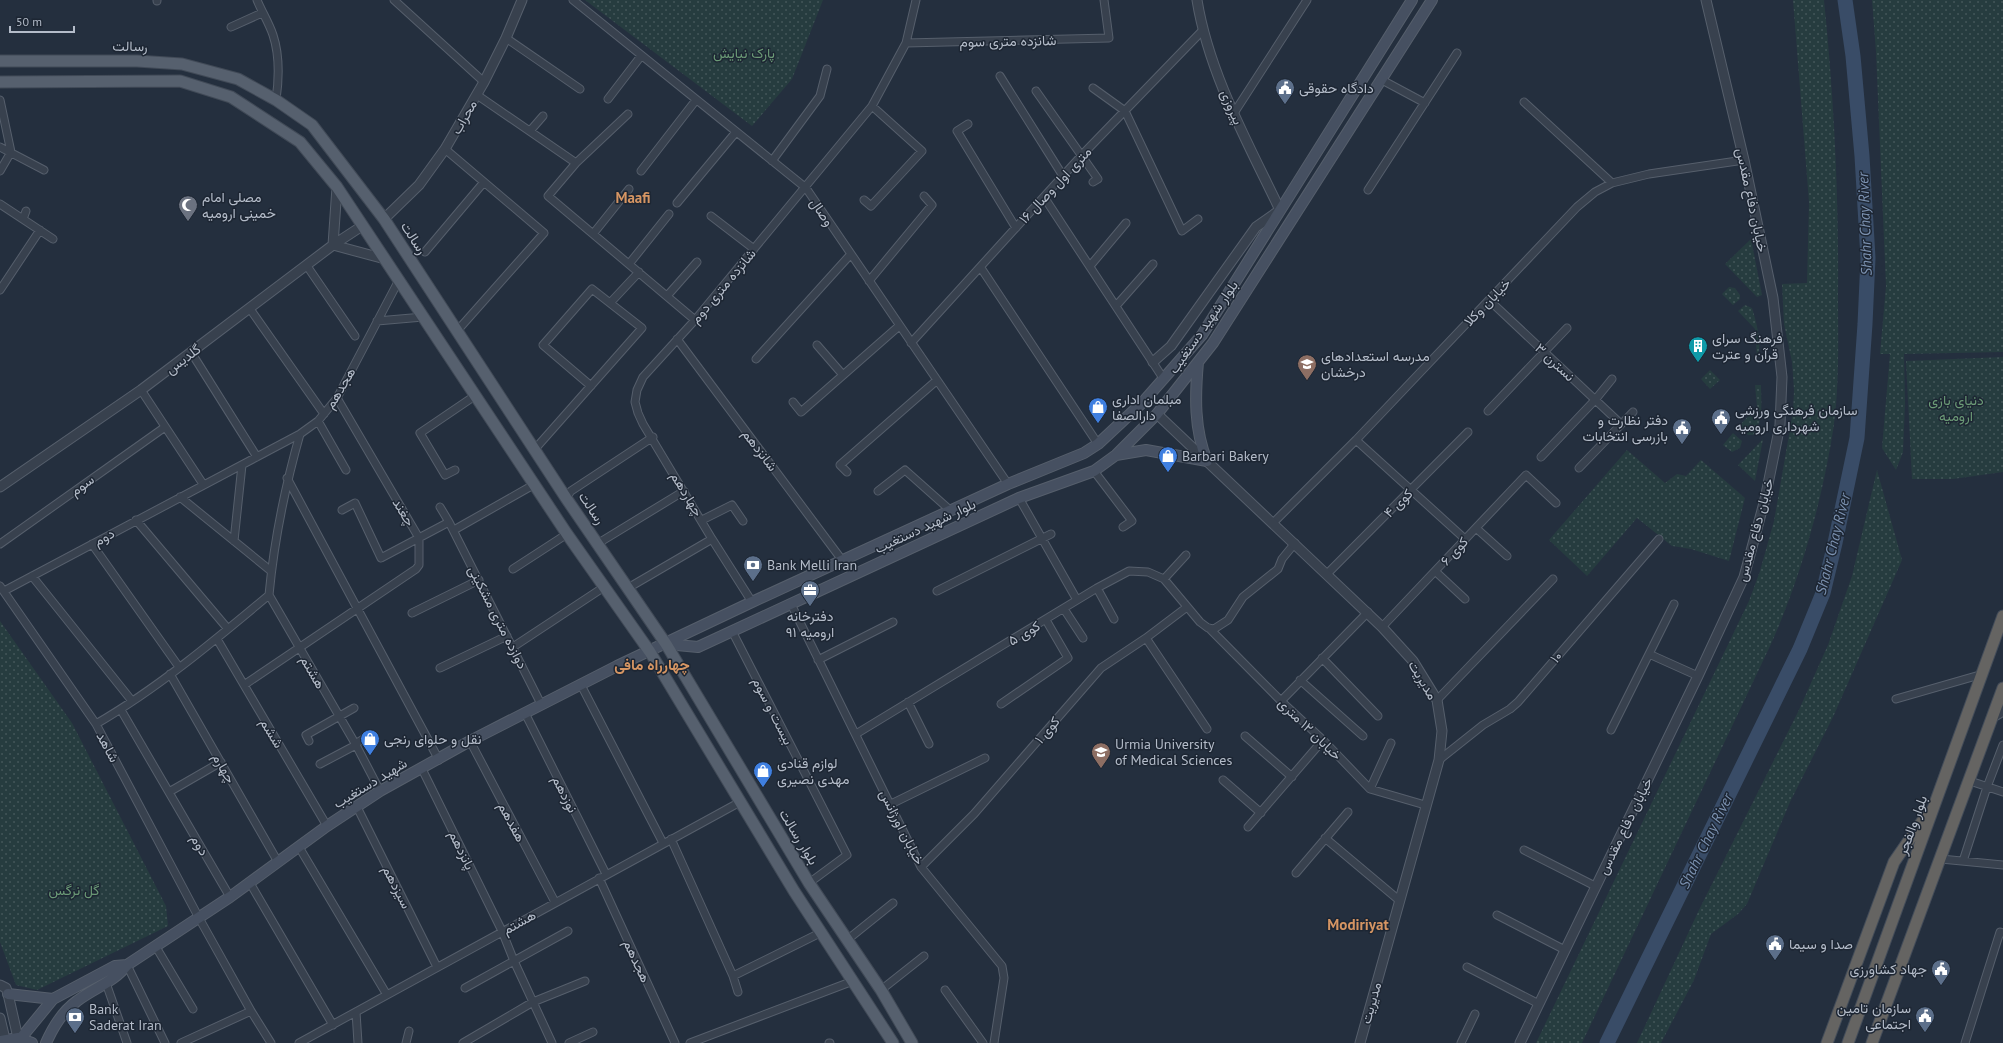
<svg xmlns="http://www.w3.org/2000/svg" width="2003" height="1043" viewBox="0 0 2003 1043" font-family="'PT Sans',Vazirmatn,sans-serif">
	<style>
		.grass { fill: url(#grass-dots) }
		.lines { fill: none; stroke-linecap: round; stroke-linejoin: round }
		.river { stroke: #394c67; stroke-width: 15 }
		.minor-casing { stroke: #565f6c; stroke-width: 9 }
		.tertiary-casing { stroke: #565f6c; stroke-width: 11 }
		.secondary-casing { stroke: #565f6c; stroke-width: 12 }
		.primary-casing { stroke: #414a57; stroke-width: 13 }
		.trunk-casing { stroke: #434c59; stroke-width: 13 }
		.minor { stroke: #38414e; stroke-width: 7 }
		.tertiary { stroke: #38414e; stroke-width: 9 }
		.secondary { stroke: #465061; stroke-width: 10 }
		.primary { stroke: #56606e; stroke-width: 11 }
		.trunk { stroke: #656462; stroke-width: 11 }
		.labels { text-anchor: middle; stroke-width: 3; stroke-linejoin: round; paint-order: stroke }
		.street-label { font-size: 14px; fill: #b4bcc9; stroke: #1d2633 }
		.park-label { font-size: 14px; fill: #6b9a76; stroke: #1d2633 }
		.poi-label { font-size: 14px; fill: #b4bcc9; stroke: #1d2633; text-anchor: start }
		.neighbourhood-label { font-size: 15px; font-weight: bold; fill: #d59563; stroke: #1d2633 }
		.water-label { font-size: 15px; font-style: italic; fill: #7c92b1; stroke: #1d2633 }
	</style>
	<defs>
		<pattern id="grass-dots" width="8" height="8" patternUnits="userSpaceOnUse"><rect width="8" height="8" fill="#263c3f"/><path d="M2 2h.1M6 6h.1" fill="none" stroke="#435659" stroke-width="1.8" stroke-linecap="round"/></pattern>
	</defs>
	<rect width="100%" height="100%" fill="#242f3e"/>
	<path class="grass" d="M585 0H823L792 79 752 126Z
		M1793 0H1824C1834 98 1839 197 1838 295 1838 344 1840 395 1831 443 1819 512 1799 581 1771 644L1582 1043H1536L1749 601 1760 571 1774 521 1793 412 1794 390 1792 362 1784 324 1782 284 1807 283 1809 202Z
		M1872 0H2003V352L1904 354 1905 403 1903 452 1896 470 1882 448 1890 354H1880L1886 286 1876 52Z
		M1751 239 1762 295 1757 297 1725 264Z
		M1729 287 1735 288 1740 295V299L1733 305 1722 294Z
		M1745 305 1752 308C1756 321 1763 345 1757 357L1755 329 1738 311Z
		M2003 357V472L1953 479H1912L1906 361Z
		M1710 370 1720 380 1710 389 1701 379Z
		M1755 385H1761C1761 401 1764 422 1753 435H1748L1739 426 1757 407Z
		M1733 433 1742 441 1740 448 1732 452 1723 445Z
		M1763 439 1755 481 1738 465Z
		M1627 450 1665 483 1677 474 1686 476 1701 460 1745 498 1729 561 1691 549 1672 546 1637 518 1587 576 1549 540Z
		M1877 470 1902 560 1833 717 1790 802 1747 904 1738 914 1711 934 1694 980 1661 1043H1637L1699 910 1798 712 1828 645 1852 576Z
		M0 621 72 723 166 906 168 926 37 990 16 985 0 942Z"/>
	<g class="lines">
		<path class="river" d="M1607 1043 1800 649 1823 593 1835 543 1857 438 1865 324 1868 258 1862 156 1853 56 1845 0"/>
		<g class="minor-casing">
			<path id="minor" d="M157 0V1
				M257 0C262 12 269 23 273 35 280 56 279 79 276 100
				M394 0 484 82
				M573 0 806 188 1008 484
				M231 27 262 13
				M506 38 580 89
				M906 43 1109 38 1104 0
				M1000 76 1063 176
				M1382 80 1425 103
				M1093 88 1125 111 1182 231 1198 219
				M1036 91 1098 179 1093 182
				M477 95 576 163
				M608 99 641 56
				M0 100 11 152
				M1524 102 1612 183
				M1234 113 1307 0
				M628 114 576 163 548 196 695 320
				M968 124 957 131 1016 228
				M530 131 543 116
				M0 147 44 170
				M445 149 544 233 457 331
				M772 161 820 96 827 69
				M0 171 11 152
				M641 171 696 100
				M1368 190 1457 53
				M1044 197 1163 378
				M864 200 871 206 922 151 872 106
				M677 203 736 132
				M0 204 53 239
				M711 216 754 249
				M23 219 26 211
				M593 234 629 189
				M425 252 484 182
				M629 264 669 214
				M307 266 355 336
				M1090 266 1126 223
				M981 268 1098 444
				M869 281 932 205 924 196
				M0 290 40 230
				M667 296 697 262
				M1489 300 1621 424
				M610 303 639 272
				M1116 306 1153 264
				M250 309 324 414
				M377 321 423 317
				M677 339 842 560
				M911 343 1081 156 1202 31
				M817 345 843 375
				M191 352 257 457
				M756 359 851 254
				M141 390 203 484
				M793 402 801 412 899 326
				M1488 411 1567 328
				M318 421 346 470
				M1356 440 1465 539
				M535 449 642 328 592 289 543 345 591 386
				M1541 457 1595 400 1612 379
				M1579 468 1633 412
				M455 470 445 475 420 433 476 395
				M1094 471 1132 521 1123 527
				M847 472 840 465 936 381
				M287 478 439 760
				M878 491 905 470 950 510
				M180 497 271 571
				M566 498 571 491 653 437
				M1019 498 1077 600
				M440 507 449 522
				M342 510 355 503 381 558 449 522 541 704
				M136 520 228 629
				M702 520 732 505 743 521
				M1273 523 1356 440 1577 207 1595 192 1612 183 1649 174 1744 160
				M1476 528 1507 556
				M454 530 535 484
				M234 541 242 465
				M0 544 165 427
				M92 544 179 667
				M597 544 684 491
				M513 569 567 534
				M1435 571 1465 599
				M1327 574 1468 432
				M32 576 132 701
				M1164 579 1186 555
				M0 586 96 724 199 918 251 1011 271 1043
				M628 588 712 539
				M1097 588 1114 619
				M4 591 300 434 318 421 337 398 399 280
				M937 591 1051 534
				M269 595 356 745 380 791
				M752 602 712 539 643 424 638 413 635 402 637 390 643 377 695 320 872 106 906 43 916 0
				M791 604 921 867 1002 966 1004 978 994 1043
				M1064 609 1083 638
				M412 613 479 580
				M1382 627 1526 475 1556 503
				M1209 628 1281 701 1323 740 1370 789 1425 805
				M732 631 847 855 809 883
				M1146 638 1207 729
				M217 639 327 826
				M513 647 604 587
				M1649 654 1698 676
				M1322 658 1378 716
				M818 660 893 622
				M440 668 507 636
				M170 674 278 862
				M1300 680 1363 736
				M244 685 416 569 419 565V538L337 398
				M581 685 663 843
				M1896 699 1983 674
				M1437 700 1553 579
				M1281 701 1368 612
				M908 702 929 744
				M1001 704 1068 658 1046 620
				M121 710 230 897
				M525 713 606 874
				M96 724C158 688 214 641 269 595 274 541 285 487 300 434
				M1611 730 1674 604
				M856 734 1097 588 1129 571 1148 572 1164 579 1200 622 1208 628 1214 629 1228 620 1243 597 1278 569 1282 559 1295 543
				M1245 736 1292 777
				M309 741 306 735 354 708
				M470 741 555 902
				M355 744 370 735
				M1439 760 1483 725 1510 709 1518 702 1659 539
				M320 764 356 745
				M422 769 502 931 514 961 552 1043
				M1223 780 1261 813
				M1970 781 2003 792
				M1370 789 1391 743
				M169 792 221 762
				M889 805 985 758
				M357 807 437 967
				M1248 827 1323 740
				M1325 838 1400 901
				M671 839 733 976 738 992
				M299 847 387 995
				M1524 850 1595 886
				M1941 859 2003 865
				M1963 861 1987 787 2003 745
				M921 867 974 814 1101 668 1146 638 1187 607
				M1296 873 1348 812
				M599 878 675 1043
				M250 883 333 1025
				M1497 915 1565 950
				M847 940 893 903
				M156 947 193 1009
				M127 965 165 1043
				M1467 967 1539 1004
				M733 976 822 932
				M106 983 127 1043
				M465 988 568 931
				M881 990 924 956
				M945 990 983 1043
				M356 1012 358 1043
				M181 1043 251 1011
				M299 1043 740 802
				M406 1043 409 1031
				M463 1043 533 1002 585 981
				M569 1043 593 1032
				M690 1043 853 981
				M829 1043H830
				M1461 1043 1475 1014
				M1965 1043 2000 932 2003 933"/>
		</g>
		<g class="tertiary-casing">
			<path id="tertiary" d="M337 187 333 245 385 259
				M384 219 419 185 445 149 484 82 506 38 522 0
				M1153 362 1171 346 1256 227 1280 210C1248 143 1209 74 1197 0
				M1157 414 1382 627 1413 661 1437 700 1442 731 1439 760 1360 1043
				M0 487 141 390 333 245 362 226
				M1993 717 2003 711
				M0 985 6 988 8 994 18 1038
				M0 1018 5 1039
				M1520 1043 1698 676 1744 577 1765 499 1780 425 1782 377 1773 298 1744 160 1706 0"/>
		</g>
		<g class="secondary-casing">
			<path id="secondary" d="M1198 362C1195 396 1194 429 1207 461
				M1116 455 1146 450 1207 461
				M666 644 698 647 1019 498 1094 471 1116 455 1157 414 1213 343 1432 0
				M8 994 53 999
				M21 1038 53 999 115 966 127 965
				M0 1041 18 1038 32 1043
				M46 1043C53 1027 63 1011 77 1001 94 988 114 982 127 965L230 897 327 826 380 791 470 741 617 666 752 602 1008 484 1084 453 1098 444 1143 402 1202 335 1412 0"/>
		</g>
		<g class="primary-casing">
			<path id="primary" d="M0 61H137L182 64 238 79 276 100 312 125 384 219 566 498 666 644 809 883 881 990 912 1043
				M0 82 180 81 231 97 300 142 337 187 567 534 650 652 794 891 893 1043"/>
		</g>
		<g class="trunk-casing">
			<path id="trunk" d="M1827 1043 1894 862 1928 813
				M1848 1043 2003 616
				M1872 1043 2003 688"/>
		</g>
		<use href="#minor" class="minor"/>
		<use href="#tertiary" class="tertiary"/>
		<use href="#secondary" class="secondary"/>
		<use href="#primary" class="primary"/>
		<use href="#trunk" class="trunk"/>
	</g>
	<defs>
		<g id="civic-pin" transform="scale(1)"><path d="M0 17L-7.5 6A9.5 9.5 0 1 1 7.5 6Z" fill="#5c6f8a" stroke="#1d2633"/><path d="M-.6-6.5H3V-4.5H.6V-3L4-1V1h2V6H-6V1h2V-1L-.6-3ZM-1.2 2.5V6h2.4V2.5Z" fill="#fff"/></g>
		<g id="mosque-pin" transform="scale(1)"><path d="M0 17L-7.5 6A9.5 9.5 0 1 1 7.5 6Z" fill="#6b7280" stroke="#1d2633"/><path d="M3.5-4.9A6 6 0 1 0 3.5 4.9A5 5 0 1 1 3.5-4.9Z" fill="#fff"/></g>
		<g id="building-pin" transform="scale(1)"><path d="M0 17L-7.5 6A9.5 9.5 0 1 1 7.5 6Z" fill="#0f9aa8" stroke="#1d2633"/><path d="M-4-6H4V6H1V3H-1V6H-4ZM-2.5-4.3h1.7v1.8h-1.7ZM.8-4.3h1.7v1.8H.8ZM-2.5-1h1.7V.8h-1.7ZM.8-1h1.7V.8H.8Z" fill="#fff"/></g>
		<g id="school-pin" transform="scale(1)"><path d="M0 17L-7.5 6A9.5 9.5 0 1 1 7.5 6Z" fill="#8d6e63" stroke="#1d2633"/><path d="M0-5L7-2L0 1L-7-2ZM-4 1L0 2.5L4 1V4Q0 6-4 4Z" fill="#fff"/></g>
		<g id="shop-pin" transform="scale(1)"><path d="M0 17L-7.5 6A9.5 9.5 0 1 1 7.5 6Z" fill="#3f7fe0" stroke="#1d2633"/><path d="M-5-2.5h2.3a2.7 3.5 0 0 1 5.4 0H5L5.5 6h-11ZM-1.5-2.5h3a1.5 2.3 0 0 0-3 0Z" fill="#fff"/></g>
		<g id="bank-pin" transform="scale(1)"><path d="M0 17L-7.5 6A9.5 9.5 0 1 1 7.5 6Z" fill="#5c6f8a" stroke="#1d2633"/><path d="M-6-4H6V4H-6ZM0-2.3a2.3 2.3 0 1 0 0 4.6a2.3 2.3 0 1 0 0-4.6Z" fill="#fff"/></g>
		<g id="office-pin" transform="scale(1)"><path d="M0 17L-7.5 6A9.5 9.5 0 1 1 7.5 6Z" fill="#5c6f8a" stroke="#1d2633"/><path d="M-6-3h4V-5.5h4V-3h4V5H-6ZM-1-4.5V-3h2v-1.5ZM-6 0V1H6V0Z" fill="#fff"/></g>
		<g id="university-pin" transform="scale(1)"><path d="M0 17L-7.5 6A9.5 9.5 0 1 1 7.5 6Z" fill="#8d6e63" stroke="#1d2633"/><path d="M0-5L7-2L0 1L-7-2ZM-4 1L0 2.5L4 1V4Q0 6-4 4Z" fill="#fff"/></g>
	</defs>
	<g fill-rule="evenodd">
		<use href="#civic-pin" x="1285" y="88"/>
		<use href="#mosque-pin" x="188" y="205"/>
		<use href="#building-pin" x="1698" y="346"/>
		<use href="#school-pin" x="1307" y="364"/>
		<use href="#shop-pin" x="1098" y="407"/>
		<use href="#civic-pin" x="1721" y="418"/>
		<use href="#civic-pin" x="1682" y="428"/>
		<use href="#shop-pin" x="1168" y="456"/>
		<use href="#bank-pin" x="753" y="565"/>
		<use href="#office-pin" x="810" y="590"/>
		<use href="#shop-pin" x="370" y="739"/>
		<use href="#university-pin" x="1101" y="752"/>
		<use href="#shop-pin" x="763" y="771"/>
		<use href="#civic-pin" x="1775" y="944"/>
		<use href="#civic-pin" x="1941" y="969"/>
		<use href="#civic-pin" x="1925" y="1016"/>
		<use href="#bank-pin" x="75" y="1017"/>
	</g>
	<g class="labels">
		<g class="street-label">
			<text transform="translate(1008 41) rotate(-1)" y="5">شانزده متری سوم</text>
			<text transform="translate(130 46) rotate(1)" y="5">رسالت</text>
			<text transform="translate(1232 107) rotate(67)" y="5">پیروزی</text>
			<text transform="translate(464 117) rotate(-60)" y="5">محراب</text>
			<text transform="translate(1055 185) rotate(-47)" y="5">۱۶ متری اول وصال</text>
			<text transform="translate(1752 200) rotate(78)" y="5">خیابان دفاع مقدس</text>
			<text transform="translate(822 212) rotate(56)" y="5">وصال</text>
			<text transform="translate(414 238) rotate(57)" y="5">رسالت</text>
			<text transform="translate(723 286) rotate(-50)" y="5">شانزده متری دوم</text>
			<text transform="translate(1487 302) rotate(-46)" y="5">خیابان وکلا</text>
			<text transform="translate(1203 327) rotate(-55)" y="5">بلوار شهید دستغیب</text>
			<text transform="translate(183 359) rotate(-37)" y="5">گلدیس</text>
			<text transform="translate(1555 362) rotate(43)" y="5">نسترن ۳</text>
			<text transform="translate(340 388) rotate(-59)" y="5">هجدهم</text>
			<text transform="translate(760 450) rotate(53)" y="5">شانزدهم</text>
			<text transform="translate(82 485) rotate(-35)" y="5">سوم</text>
			<text transform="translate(687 494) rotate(59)" y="5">چهاردهم</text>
			<text transform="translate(1398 503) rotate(-45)" y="5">کوی ۴</text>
			<text transform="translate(592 508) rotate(56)" y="5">رسالت</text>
			<text transform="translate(404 512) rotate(59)" y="5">چغند</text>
			<text transform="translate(925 526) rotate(-25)" y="5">بلوار شهید دستغیب</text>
			<text transform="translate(1755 530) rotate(-75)" y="5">خیابان دفاع مقدس</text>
			<text transform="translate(104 537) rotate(-28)" y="5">دوم</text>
			<text transform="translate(1454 551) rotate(-47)" y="5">کوی ۶</text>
			<text transform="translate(498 617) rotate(63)" y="5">دوازده متری مشکینی</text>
			<text transform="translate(1024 633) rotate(-31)" y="5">کوی ۵</text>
			<text transform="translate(1556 657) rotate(-49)" y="5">۱۰</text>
			<text transform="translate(313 672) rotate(60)" y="5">هشتم</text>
			<text transform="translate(1423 680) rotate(59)" y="5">مدیریت</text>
			<text transform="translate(773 711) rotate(63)" y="5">بیست و سوم</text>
			<text transform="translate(1310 729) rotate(44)" y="5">خیابان ۱۲ متری</text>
			<text transform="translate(1047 730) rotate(-49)" y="5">کوی ۱</text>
			<text transform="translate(272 733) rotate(59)" y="5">ششم</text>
			<text transform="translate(108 747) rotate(62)" y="5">شاهد</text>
			<text transform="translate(224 768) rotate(60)" y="5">چهارم</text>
			<text transform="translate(370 783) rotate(-31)" y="5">شهید دستغیب</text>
			<text transform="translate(565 794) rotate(63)" y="5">نوزدهم</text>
			<text transform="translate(512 822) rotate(62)" y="5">هفدهم</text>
			<text transform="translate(1912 825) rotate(-70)" y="5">بلوار والفجر</text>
			<text transform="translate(1625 826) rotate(-64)" y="5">خیابان دفاع مقدس</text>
			<text transform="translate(902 827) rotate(63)" y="5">خیابان اورژانس</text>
			<text transform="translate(799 837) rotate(59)" y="5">بلوار رسالت</text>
			<text transform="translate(200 845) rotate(60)" y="5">دوم</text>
			<text transform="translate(462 850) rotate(64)" y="5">پانزدهم</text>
			<text transform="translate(397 887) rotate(63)" y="5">سیزدهم</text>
			<text transform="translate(519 922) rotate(-29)" y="5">هشتم</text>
			<text transform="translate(637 961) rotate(65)" y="5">هجدهم</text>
			<text transform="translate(1371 1003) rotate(-74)" y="5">مدیریت</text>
		</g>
		<g class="park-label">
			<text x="744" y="58">پارک نیایش</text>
			<text x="1956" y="405">دنیای بازی<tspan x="1956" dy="16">ارومیه</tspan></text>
			<text x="74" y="895">گل نرگس</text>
		</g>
		<g class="poi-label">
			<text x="1299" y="93">دادگاه حقوقی</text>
			<text x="202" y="202">مصلی امام<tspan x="202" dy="16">خمینی ارومیه</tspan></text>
			<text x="1712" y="343">فرهنگ سرای<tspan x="1712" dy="16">قرآن و عترت</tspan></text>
			<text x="1321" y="361">مدرسه استعدادهای<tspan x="1321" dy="16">درخشان</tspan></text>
			<text x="1112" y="404">مبلمان اداری<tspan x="1112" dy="16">دارالصفا</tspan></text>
			<text x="1735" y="415">سازمان فرهنگی ورزشی<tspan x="1735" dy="16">شهرداری ارومیه</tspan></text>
			<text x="1668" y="425" text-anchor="end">دفتر نظارت و<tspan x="1668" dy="16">بازرسی انتخابات</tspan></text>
			<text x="1182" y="461">Barbari Bakery</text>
			<text x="767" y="570">Bank Melli Iran</text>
			<text x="810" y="621" text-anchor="middle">دفترخانه<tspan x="810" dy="16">۹۱ ارومیه</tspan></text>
			<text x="384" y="744">نقل و حلوای رنجی</text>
			<text x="1115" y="749">Urmia University<tspan x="1115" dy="16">of Medical Sciences</tspan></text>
			<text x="777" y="768">لوازم قنادی<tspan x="777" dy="16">مهدی نصیری</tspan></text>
			<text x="1789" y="949">صدا و سیما</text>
			<text x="1927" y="974" text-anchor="end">جهاد کشاورزی</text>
			<text x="1911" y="1013" text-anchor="end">سازمان تامین<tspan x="1911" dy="16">اجتماعی</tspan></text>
			<text x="89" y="1014">Bank<tspan x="89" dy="16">Saderat Iran</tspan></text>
		</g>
		<g class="neighbourhood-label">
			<text x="633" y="203">Maafi</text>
			<text x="652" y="670">چهارراه مافی</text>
			<text x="1358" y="930">Modiriyat</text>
		</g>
		<g class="water-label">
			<text transform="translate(1865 224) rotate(-92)" y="5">Shahr Chay River</text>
			<text transform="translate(1833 544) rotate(-76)" y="5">Shahr Chay River</text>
			<text transform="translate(1706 841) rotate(-64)" y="5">Shahr Chay River</text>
		</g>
	</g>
	<path d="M10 26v6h64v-6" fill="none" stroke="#b4bcc9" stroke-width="2"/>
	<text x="16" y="26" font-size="12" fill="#b4bcc9" stroke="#1d2633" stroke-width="3" paint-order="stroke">50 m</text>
</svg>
